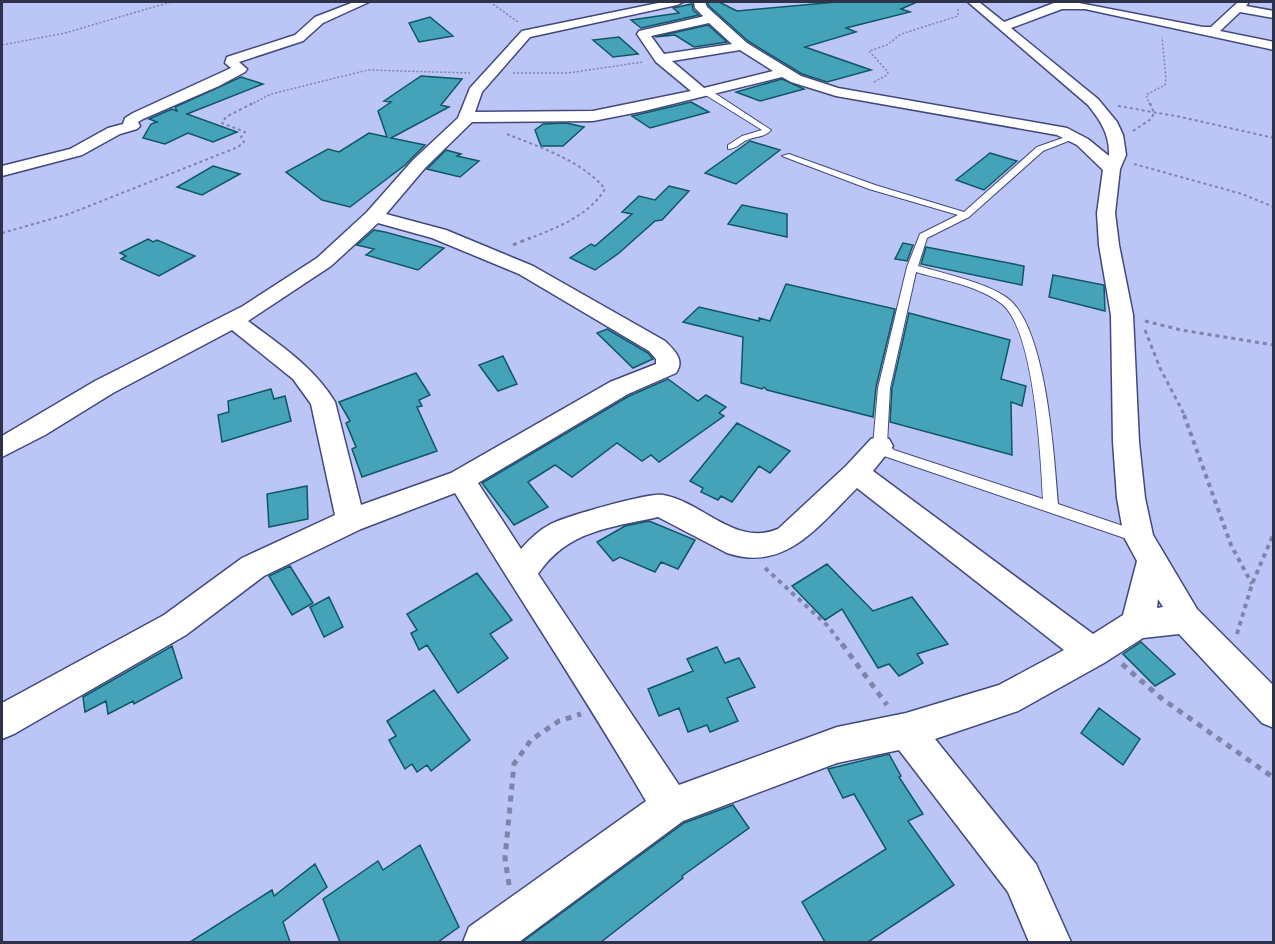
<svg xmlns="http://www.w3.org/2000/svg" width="1275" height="944" viewBox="0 0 1275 944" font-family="Roboto,sans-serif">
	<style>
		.building { fill: #44a3b8; stroke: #105664; stroke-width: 1.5 }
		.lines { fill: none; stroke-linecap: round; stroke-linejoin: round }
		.lane-casing { stroke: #41497c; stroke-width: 2 }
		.street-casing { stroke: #41497c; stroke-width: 3 }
		.path-far4 { stroke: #7c85aa; stroke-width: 1.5; stroke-dasharray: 2 2; stroke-linecap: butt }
		.path-far3 { stroke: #7c85aa; stroke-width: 2; stroke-dasharray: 3 3; stroke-linecap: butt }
		.path-far2 { stroke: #7c85aa; stroke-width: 3; stroke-dasharray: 4 4; stroke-linecap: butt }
		.path-far1 { stroke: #7c85aa; stroke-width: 4; stroke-dasharray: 4.5 4.5; stroke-linecap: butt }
		.path { stroke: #7c85aa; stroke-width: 5; stroke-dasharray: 6 6; stroke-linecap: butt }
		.lane { fill: #fff; fill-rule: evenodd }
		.street { fill: #fff; fill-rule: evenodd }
	</style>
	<rect width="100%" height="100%" fill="#bbc6f6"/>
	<path class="building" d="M707 2H719L737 11 836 2H917L901 9 910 12 846 28 856 32 805 47 871 70 827 82 802 74 748 41 709 6Z
		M692 4 693 10 699 15 641 28 631 20 679 13 673 8Z
		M430 17 453 36 419 42 409 23Z
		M708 25 727 42 694 47 675 35 655 37Z
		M619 37 638 54 613 57 593 40Z
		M421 76 462 79 441 105 449 107 391 138 425 145 405 165 350 207 322 200 286 172 328 149 339 152 369 133 387 137 378 111 391 102 384 101Z
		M241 77 263 84 187 114 237 132 213 142 188 133 165 144 143 138 151 124 157 122 149 119 172 109 177 111 175 107Z
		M782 79 804 89 760 101 736 92Z
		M691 102 709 112 650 128 632 116Z
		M566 123 584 127 563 146H541L535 130 543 124Z
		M750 141 780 150 736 184 705 173Z
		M446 150 461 154 457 156 479 161 460 177 427 169Z
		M990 153 1017 161 984 190 956 180Z
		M213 166 240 174 202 195 177 187Z
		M669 186 689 191 662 220 655 221 619 253 595 270 570 258 591 244 595 246 632 214 622 212 639 196 655 200Z
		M742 205 787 214V237L728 224Z
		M374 230 385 232 444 248 418 270 366 255 374 249 357 245Z
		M148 239 153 242 157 240 195 256 159 276 121 259 126 256 120 253Z
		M903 243 913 245 907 261 895 259Z
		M926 247 1024 266 1022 285 921 264Z
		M1053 275 1104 285 1105 311 1049 297Z
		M786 284 895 309 876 387 873 417 767 390 764 387 762 389 741 383 743 337 683 322 699 307 759 321V318L770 321Z
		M909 313 1010 340 1001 379 1026 386 1022 406 1011 402 1012 455 890 422 892 388Z
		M607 329 648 353 653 359 633 368 597 333Z
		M503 356 517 384 498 391 479 365Z
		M416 373 430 395 419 400 422 406 417 407 437 451 362 477 352 449 356 447 346 423 350 421 339 402Z
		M668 379 698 401 706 395 726 407 719 413 724 416 659 462 651 455 642 461 617 443 572 477 555 465 528 482 548 507 514 525 482 483 629 396Z
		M271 389 274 399 285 396 291 421 222 442 218 415 229 412 228 401Z
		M737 423 790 451 770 473 759 466 732 502 721 496 718 500 701 492 703 488 690 481Z
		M307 486 308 519 269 527 267 494Z
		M649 521 695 540 678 569 661 562 655 572 620 557 613 561 597 542 625 526Z
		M827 564 873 611 912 597 948 644 917 654 923 663 899 676 889 664 878 668 842 609 825 620 792 586Z
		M290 566 313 603 292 615 269 576Z
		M477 573 512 620 490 634 508 658 458 693 427 645 419 650 411 633 417 630 407 614Z
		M329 597 343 627 324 637 310 607Z
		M1141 642 1175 674 1155 686 1123 654Z
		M172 646 182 678 134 704 133 701 108 714 106 701 85 712 83 697Z
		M717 647 725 663 739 658 755 687 727 698 738 721 710 732 707 725 688 732 679 708 659 716 648 689 693 671 687 659Z
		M434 690 470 740 431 771 427 765 417 772 412 764 405 769 389 740 396 736 387 721Z
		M1099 708 1140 739 1123 765 1081 733Z
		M889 754 901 776 899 777 923 814 908 821 954 885 868 942H825L802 902 886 849 854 794 843 798 828 769Z
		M733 805 749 828 682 876 683 878 601 942H522L684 823Z
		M420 845 459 927 438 942H340L323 899 378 861 383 870Z
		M315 864 327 887 283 922 290 942H190L272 890 274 896Z"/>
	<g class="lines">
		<g class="lane-casing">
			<path id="lane" d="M704 90H710L771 130C764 138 756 136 747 140 740 143 736 149 728 149V145L742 136 762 130 704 94Z
				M1074 134 1081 136 1043 151 969 217 927 238 918 266C942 273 993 284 1011 301 1047 336 1054 455 1058 504L1144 533 1146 537 1144 541 1139 543 884 456 873 446 878 388 907 267 920 234 958 215 869 189 782 156 789 154 875 185 964 212 1037 147ZM916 272C943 280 979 286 1002 304 1034 330 1041 458 1043 499L894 450 887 444 890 388Z"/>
		</g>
		<g class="street-casing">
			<path id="street" d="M354 2H369L323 23 303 41 239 62 247 69 245 72 219 86 143 119 138 122 140 126 137 129 120 134 82 155 2 176V166L70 149 108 128 123 124 125 118 133 113 231 68 225 63 227 57 295 35 315 17Z
				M663 2H683L677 5 530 37 482 92 475 112 593 111 691 91 656 62 637 34 639 31 701 17 703 16 695 8 694 2H705L707 7 747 43 801 76 838 88 1067 128 1088 139 1109 156C1110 135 1101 121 1088 105L968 2H979L1004 22 1054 3 1074 2 1203 27H1211L1238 2H1249L1246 6 1274 11V18L1240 12 1220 31 1274 42V50L1085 9H1062L1011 28 1098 99 1117 122 1123 135 1126 155 1120 169 1115 213 1119 245 1133 315 1139 442 1145 498 1153 535 1197 609 1274 686V728L1262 723 1179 634 1143 638 1104 663 1018 711 935 739 1036 864 1071 942H1029L1008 892 899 750 837 763 683 821 519 942H463L469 927 646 801C585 697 518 597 455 493L361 529 264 576 186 635 14 734 2 739V703L164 615 242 558 335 515 311 404 293 379 232 330 113 393 45 435 2 457V436L95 381 243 306 317 258 367 212 413 160 458 118 470 88 522 31ZM709 23 732 44 664 54 651 36ZM740 50 773 71 704 88 672 61ZM782 77 791 82 836 96 1057 135 1077 145 1103 170 1097 213 1099 245 1111 315 1113 442 1117 498 1124 537 1137 561 1123 615 1093 634 873 471 893 446 889 439 880 436 871 439 846 466 778 529C735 547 703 502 663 495 650 492 562 517 549 525 539 530 528 541 521 549L478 483 628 394 676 373C685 360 675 351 665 341L533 266 446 230 386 214 425 168 472 122 593 121 644 111ZM378 223 432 238 519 274 649 351 656 359V364L610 382 451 473 361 505 335 402C314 367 280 345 248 321L331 266ZM857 488 1064 650 999 685 906 713 837 727 679 785 538 574C568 530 610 528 658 517L727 553C786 573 819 525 857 488ZM1158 599 1163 607 1157 608Z"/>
		</g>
		<path class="path-far4" d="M490 2 518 22
			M2 45 65 33 171 2
			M513 73H568L643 62
			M874 82 887 75 888 72 869 51 887 45 901 34 958 16V9
			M250 105 271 94 368 70 470 73
			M1150 105 1146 95 1165 85 1166 79 1162 37"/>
		<path class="path-far3" d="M1118 106 1181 117 1274 138
			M1133 131 1151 119 1154 113 1150 103
			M507 134C541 148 581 160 605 189 588 217 555 228 526 240
			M1134 164 1242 194 1274 207
			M2 233 69 214 238 147 244 142 241 137 245 132 222 123 226 117 253 103"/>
		<path class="path-far2" d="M513 245 530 238
			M1145 321 1181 330 1274 345
			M1145 330 1160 368 1185 416"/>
		<path class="path-far1" d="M1184 415 1231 545 1252 584
			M765 568 828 626 843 646
			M1237 634 1252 584 1274 533"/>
		<path class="path" d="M842 644 887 705
			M1122 664 1161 698 1274 778
			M509 885 505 858 514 764 531 740 559 721 581 714"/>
		<use href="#lane" class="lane"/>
		<use href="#street" class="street"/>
	</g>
	<rect width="1275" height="944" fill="none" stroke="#2e334b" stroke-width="6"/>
</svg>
